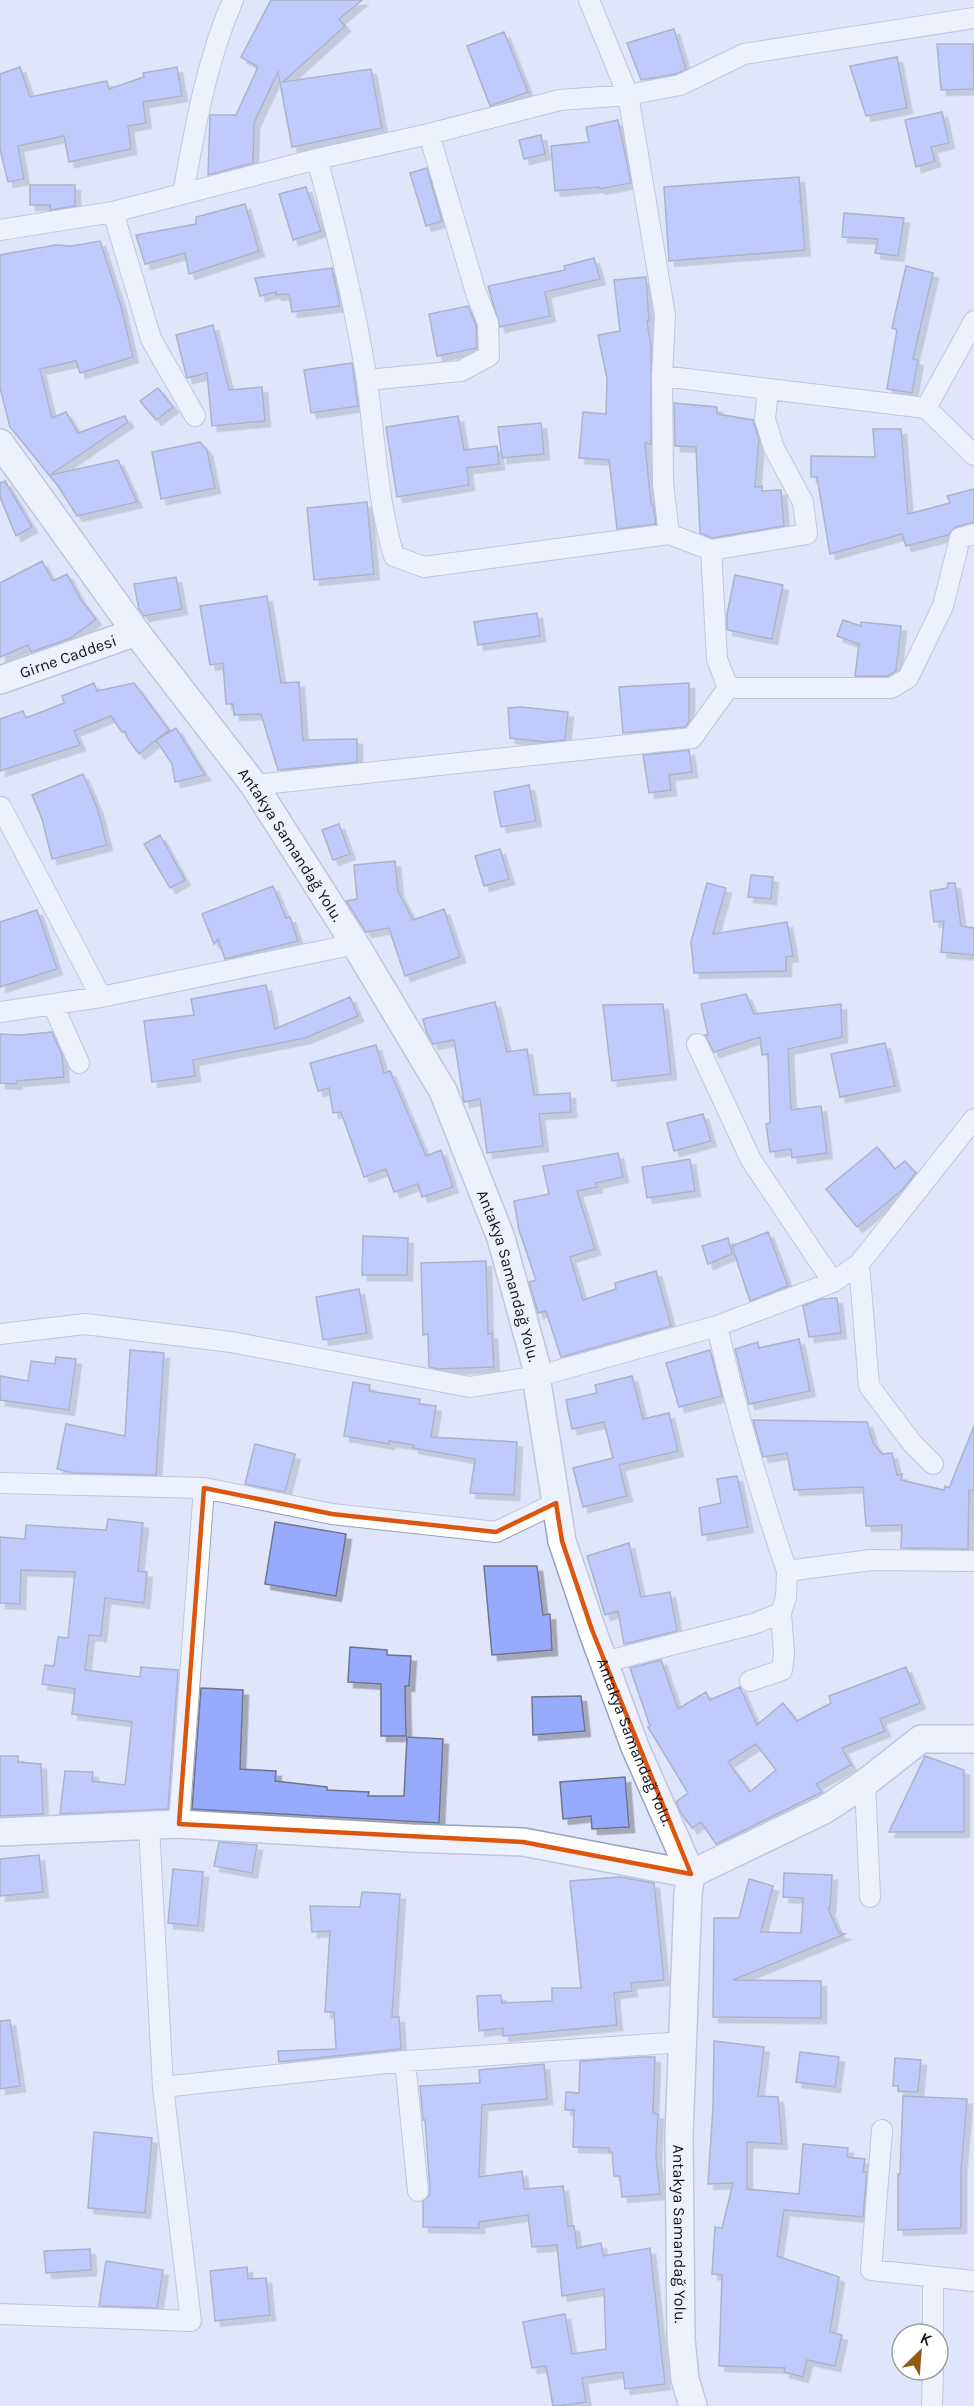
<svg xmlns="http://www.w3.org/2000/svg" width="974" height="2406" viewBox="0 0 974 2406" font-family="Karla,sans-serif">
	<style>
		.building { fill: #97aafd; stroke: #6f758e; stroke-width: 1.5; fill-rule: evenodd; filter: url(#shadow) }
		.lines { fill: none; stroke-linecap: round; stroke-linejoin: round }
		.street-casing { stroke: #9aa1bb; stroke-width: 22 }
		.secondary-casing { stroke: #9aa1bb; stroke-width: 30 }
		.street { stroke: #fff; stroke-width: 20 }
		.secondary { stroke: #fff; stroke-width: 27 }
		.marked { fill: none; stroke: #dd560d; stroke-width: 4.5; stroke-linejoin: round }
		.labels { text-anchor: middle; stroke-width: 5; stroke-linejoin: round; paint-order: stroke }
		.street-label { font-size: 16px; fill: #11131c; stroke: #fff }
	</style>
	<defs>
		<filter id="shadow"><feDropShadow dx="5.5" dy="5.5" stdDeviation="0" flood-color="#0004"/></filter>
	</defs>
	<rect width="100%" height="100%" fill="#dfe5fb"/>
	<path class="building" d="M271 0H362L339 19 345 26 283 82 371 69 382 128 292 147 278 72 254 123 253 163 208 175 210 115H236L258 67 241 57Z
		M674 29 686 69 676 74 641 80 627 43Z
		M504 32 528 92 490 106 467 46Z
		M937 44H973L974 89 941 90Z
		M897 57 907 108 866 116 850 66Z
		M20 67 30 97 107 81 109 89 144 77 143 73 177 67 182 96 143 102 146 123 128 126 131 149 69 162 64 136 18 146 24 179 8 182 0 149V74Z
		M942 112 949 143 931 147 935 161 916 167 905 120Z
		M618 120 631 183 600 189 599 187 555 191 551 146 589 142 586 127Z
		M541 135 545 154 524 159 519 140Z
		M427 168 442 221 426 226 410 173Z
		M799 177 801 202H799L801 203 805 250 669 261 664 187Z
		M30 185H75V206L50 210V205H30Z
		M306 187 321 231 293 240 279 194Z
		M245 204 259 251 189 274 185 253 145 264 136 235 196 224V217Z
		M844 213 904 218 898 256 875 253 878 239 842 237Z
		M100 241 121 306 133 357 80 373 76 361 40 369 52 418 66 412 78 433 125 416 128 422 50 475 118 460 137 502 77 516 58 486 10 427 0 388V255L56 245 72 246Z
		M594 258 600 279 545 292 550 316 500 327 488 286 565 270 564 266Z
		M906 266 933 273 913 359 918 360 912 393 887 389 897 330 892 328Z
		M332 268 340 306 292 312 289 294 276 295V292L260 296 255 278Z
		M646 277 649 321H647L651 347V444L645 443 651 504H653L656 524 617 529 609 460 579 458 583 412 606 414 607 379 598 335 620 331 614 280Z
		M468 306 476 325 477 348 437 356 429 314Z
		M213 325 229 390 262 387 265 421 212 426 207 373 187 378 176 335Z
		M352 363 358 406 311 413 304 370Z
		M158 388 173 407 156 420 140 401Z
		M674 403 717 407V414L753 420 759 439 755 487 762 486V491L781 490 784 526 712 538 700 533 696 447 675 446Z
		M458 416 464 450 497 446 499 464 467 468 469 485 397 497 386 427Z
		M541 423 544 454 502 458 498 427Z
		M873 429H901L908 514 950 503 947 496 974 489V522L956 527 948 535 906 546 902 534 830 554 817 477H811V456L875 457Z
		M200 442 207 450 215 488 161 499 152 452Z
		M5 481 32 527 16 536 0 497V483Z
		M367 502 374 574 314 580 307 508Z
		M42 561 53 581 67 574 81 600 96 619 71 638 31 652 28 645 0 657V583Z
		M735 575 783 585 772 639 727 630V614Z
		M176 577 182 609 144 616 139 609 134 584Z
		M267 596 281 683 299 682 303 740 357 739V762L278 770 261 714 234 715 233 704H226L223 663 210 665 200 606Z
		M537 613 540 636 478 645 474 622Z
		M843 620 861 626V622L901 626 896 671 888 676H855L859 644 837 636Z
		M94 683 97 691 134 683 169 730 156 740 176 728 205 775 175 782 172 764 156 740 139 754 128 739 125 731 122 732 111 716 74 731 80 745 0 771V719L23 711 26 718 64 703 62 696Z
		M689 683V722L685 727 623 733 619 687Z
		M521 707 568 712 565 740 545 742 510 738 508 708Z
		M689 750 692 772 669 775 671 790 649 793 643 755Z
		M83 774 98 810 107 845 52 859 42 819 32 795Z
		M529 785 536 821 501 827 494 792Z
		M339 824 350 854 333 860 322 830Z
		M160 835 185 880 170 888 144 844Z
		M500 849 509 879 484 886 475 856Z
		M395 861 398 891 413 920 444 909 460 957 405 976 389 928 366 932 346 901 357 899 354 865Z
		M751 875 773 877 771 899 748 897Z
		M707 883 726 888 713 934 787 922 793 956 786 957V971L694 973 691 942Z
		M948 883H955L961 926 974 928V955L941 952 944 921 934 922 930 891 947 888Z
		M273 886 286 918 290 917 298 941 225 959 218 939 214 944 202 914Z
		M37 910 57 969 0 987V922Z
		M266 985 275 1029 350 997 358 1016 305 1038 193 1060 195 1076 152 1082 144 1021 194 1015 191 999Z
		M746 994 754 1014 841 1004 842 1037 788 1049 791 1110 821 1106 827 1153 792 1158 791 1149 770 1152 766 1124 770 1123 768 1054 762 1055 760 1037 714 1052 705 1035H708L701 1004Z
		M495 1002 507 1052 527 1049 534 1095 570 1093 571 1112 539 1114 543 1146 487 1153 480 1099 464 1102 454 1040 433 1044 426 1031 423 1019Z
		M663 1004 671 1074 612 1081 603 1005Z
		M52 1032 62 1055 64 1077 17 1081 16 1084 0 1083V1034L20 1035Z
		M885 1043 895 1086 840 1097 831 1054Z
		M376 1045 384 1073 390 1071 426 1156 441 1150 453 1187 422 1197 418 1184 394 1192 386 1169 364 1177 341 1112 333 1113 329 1088 318 1091 310 1063Z
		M703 1114 711 1141 674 1151 667 1123Z
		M877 1147 895 1169 905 1161 916 1173 901 1191 857 1227 826 1189Z
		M618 1153 623 1177 596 1183 597 1187 577 1191 595 1249 570 1257 583 1300 616 1289 615 1283 656 1271 671 1326 561 1357 546 1311 538 1313 529 1282 536 1280 519 1230 514 1201 549 1194 543 1166Z
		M690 1159 695 1191 647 1198 642 1167Z
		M768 1232 788 1286 750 1301 732 1246Z
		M363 1236 408 1238 407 1275H362Z
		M728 1238 732 1254 708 1264 702 1246Z
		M486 1261 488 1334 492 1333 494 1367 439 1369 429 1367 428 1334 423 1335 421 1263Z
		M359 1289 367 1333 323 1340 316 1297Z
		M837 1298 841 1333 809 1337 803 1306 821 1299Z
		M799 1339 810 1391 749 1404 735 1349 758 1342 759 1348Z
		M130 1350 164 1353 156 1475 74 1473 57 1469 66 1424 125 1436Z
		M710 1350 722 1396 679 1407 666 1363Z
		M56 1357 76 1359 69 1410 0 1400V1376L28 1381 31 1361 55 1364Z
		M632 1376 643 1419 669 1413 678 1451 619 1465 627 1496 583 1507 573 1468 613 1458 604 1422 572 1429 566 1400 597 1393 595 1385Z
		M353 1382 370 1385 369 1391 420 1399 419 1404 436 1406 431 1437 517 1442 514 1495 470 1493 475 1459 413 1448 414 1445 389 1441V1444L344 1436Z
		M753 1420 867 1422 873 1443 882 1454 892 1453 897 1475 902 1474 901 1480 944 1490 945 1486 949 1488 974 1426V1491L969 1490 968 1549 901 1548 902 1525 866 1526 863 1487 794 1490 787 1453 763 1457Z
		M255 1444 295 1454 285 1492 245 1484Z
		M737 1476 748 1527 702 1535 699 1508 721 1503 717 1479Z
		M108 1519 143 1523 138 1571 147 1572 144 1603 105 1598 101 1636 89 1635 85 1670 140 1677 141 1667 178 1670 168 1809 60 1814 65 1771 93 1772 92 1781 125 1785 132 1722 72 1714 75 1689 42 1684 45 1665 54 1666 58 1637 68 1638 75 1572 21 1570 20 1604 0 1603V1537L25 1539 26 1525 106 1530Z
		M275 1522 346 1534 336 1596 265 1584Z
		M629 1543 641 1597 670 1592 677 1631 624 1644 618 1611 605 1615 587 1556Z
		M484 1566H537L543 1615 550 1614 552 1650 492 1655Z
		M350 1647 387 1650V1655L411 1656 409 1686H405L406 1736H381V1684L348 1682Z
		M661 1660 678 1709 706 1692 710 1700 740 1687 757 1725 783 1703 797 1721 831 1703 829 1696 906 1667 920 1703 880 1719 885 1731 842 1748 851 1765 816 1784 822 1792 716 1844 701 1822 692 1828 681 1813 676 1802 688 1793 648 1727 650 1726 630 1668ZM756 1744 776 1770 750 1792 728 1762Z
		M201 1688 243 1690 240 1769 276 1771 275 1781 327 1787V1790L369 1792 368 1796H404L407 1737 443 1739 439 1823 192 1809Z
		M581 1696 585 1731 533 1735 532 1697Z
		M0 1756H18V1762L41 1764 43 1814 0 1816Z
		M925 1756 964 1770V1832H889Z
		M625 1777 629 1827 592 1829 591 1816 563 1819 560 1782Z
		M219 1842 257 1845 252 1873 214 1866Z
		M39 1855 43 1892 0 1896V1859Z
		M173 1869 203 1872 198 1926 168 1923Z
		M784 1873 832 1875 830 1908H828L839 1933 845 1934 733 1980 821 1981V2018L713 2017 714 1918H739L749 1879 773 1886 761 1932 801 1933 803 1898 783 1897Z
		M620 1877 654 1883 664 1980 631 1983 632 1991 614 1993 617 2025 503 2036V2028L479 2031 477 1996 501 1995 502 2003 552 2001V1988H581L570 1881Z
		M362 1892 400 1894 392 2017H399L401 2049 279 2062 278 2051 336 2049 334 2012H325L330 1931 312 1932 310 1906 360 1907Z
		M10 2020 20 2086 0 2089V2021Z
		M714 2041 764 2047 758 2096 778 2097 782 2144 747 2142V2189L799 2194 803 2144 848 2148 847 2157 865 2159 863 2172H867L863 2217 784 2210 777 2256 839 2277 830 2332 842 2335 835 2366 807 2360 803 2377 784 2372 785 2368 719 2366 722 2275 712 2274 715 2227 722 2228 733 2183 708 2184 713 2107Z
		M800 2052 839 2057 835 2087 796 2082Z
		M642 2057H655L653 2113 658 2114 656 2156 660 2194 622 2197 620 2176H614L612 2152H609V2148L573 2147 574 2110H565L566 2092 579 2093 580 2061Z
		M895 2058 921 2060 918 2092 898 2091V2086H893Z
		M544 2064 547 2099 482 2105 479 2177 522 2171 524 2189 563 2186 568 2226H574L577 2248 601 2243 603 2256 650 2248 665 2384 625 2389 623 2372 582 2378 586 2402 558 2406H553L546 2366 532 2368 523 2322 565 2314 572 2354 606 2349 604 2289 562 2296 557 2245 532 2247 528 2215 479 2222V2228L423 2227V2201L429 2196 430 2190 425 2120H423L420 2086 480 2083 479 2070Z
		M903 2096 967 2099 961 2171V2228L898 2230V2174H900Z
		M94 2132 152 2138 145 2213 88 2208Z
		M90 2249 91 2270 46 2273 44 2251Z
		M106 2261 163 2270 157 2308 99 2306Z
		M247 2267 248 2279 266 2278 270 2315 215 2321 210 2271Z"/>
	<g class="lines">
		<g class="street-casing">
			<path id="street" d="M589 0 628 95 665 315 662 376 926 408 974 455
				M317 159C337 232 355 305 367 381 375 439 377 499 394 556L424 567 669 534
				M183 194C195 128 206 62 233 0
				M113 212 151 339 195 416
				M0 230 113 212 317 159 429 134 560 100 628 95 680 85 744 54 974 18
				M662 376 663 483 669 534 711 550 717 659 728 688
				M367 380 461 371 489 356 488 323 476 293 429 134
				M926 408 974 321
				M711 550 807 534 803 502 774 448 765 419 768 390
				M254 785 692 738 728 688H891L908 678 943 606 960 538 974 534
				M1 807 101 997
				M53 1005 79 1063
				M0 1012 101 997 355 944
				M697 1044 751 1160 833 1282
				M859 1264 869 1386 912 1443 933 1464
				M717 1326C736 1410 759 1490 787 1571L871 1560 974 1561
				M0 1334 85 1324 231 1342 470 1387 539 1376 717 1326 833 1282 859 1264 974 1119
				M0 1483 204 1488
				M604 1662 753 1624 781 1613
				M750 1681 782 1670 784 1654 781 1613 786 1597 787 1571
				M865 1783 870 1897
				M179 1824 204 1488 332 1514 496 1532 556 1503
				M405 2061 418 2191
				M163 2087 405 2061 684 2042
				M882 2130 871 2270 974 2281
				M0 2314 191 2321 163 2087 149 1827
				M933 2334V2277
				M932 2406 933 2370"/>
		</g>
		<g class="secondary-casing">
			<g id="secondary">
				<path id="s1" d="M0 443 136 632 254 785 355 944 443 1091 501 1238 539 1376 537 1382 562 1541 592 1630 635 1747 691 1874 688 1894 679 2136 681 2339 685 2379 693 2406"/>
				<path id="s2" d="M0 680 136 632"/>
				<path d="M0 1832 179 1824 411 1838 523 1842 691 1874 824 1810 865 1783 921 1739H974"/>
			</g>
		</g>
		<use href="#street" class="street"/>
		<use href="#secondary" class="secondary"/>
	</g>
	<path d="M0 0H974V2406H0ZM204 1488 332 1514 496 1532 556 1503 562 1541 592 1630 691 1874 523 1842 179 1824Z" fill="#dfe5fb" fill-opacity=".55" fill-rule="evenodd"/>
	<path class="marked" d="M204 1488 332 1514 496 1532 556 1503 562 1541 592 1630 691 1874 523 1842 179 1824Z"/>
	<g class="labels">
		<g class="street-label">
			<text dy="6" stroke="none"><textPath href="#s2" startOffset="72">Girne Caddesi</textPath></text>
			<text dy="6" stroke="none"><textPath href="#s1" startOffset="496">Antakya Samandağ Yolu.</textPath></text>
			<text dy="6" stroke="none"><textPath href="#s1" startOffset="982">Antakya Samandağ Yolu.</textPath></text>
			<text dy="6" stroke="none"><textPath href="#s1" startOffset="1468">Antakya Samandağ Yolu.</textPath></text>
			<text dy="6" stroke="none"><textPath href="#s1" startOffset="1972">Antakya Samandağ Yolu.</textPath></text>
		</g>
	</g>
	<g transform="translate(920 2352) rotate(25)"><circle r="28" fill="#ffffff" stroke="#a0a1a4" stroke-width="1.5"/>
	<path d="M0-4.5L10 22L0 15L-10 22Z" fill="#925815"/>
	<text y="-9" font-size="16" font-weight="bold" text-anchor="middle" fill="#11131c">K</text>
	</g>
</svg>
